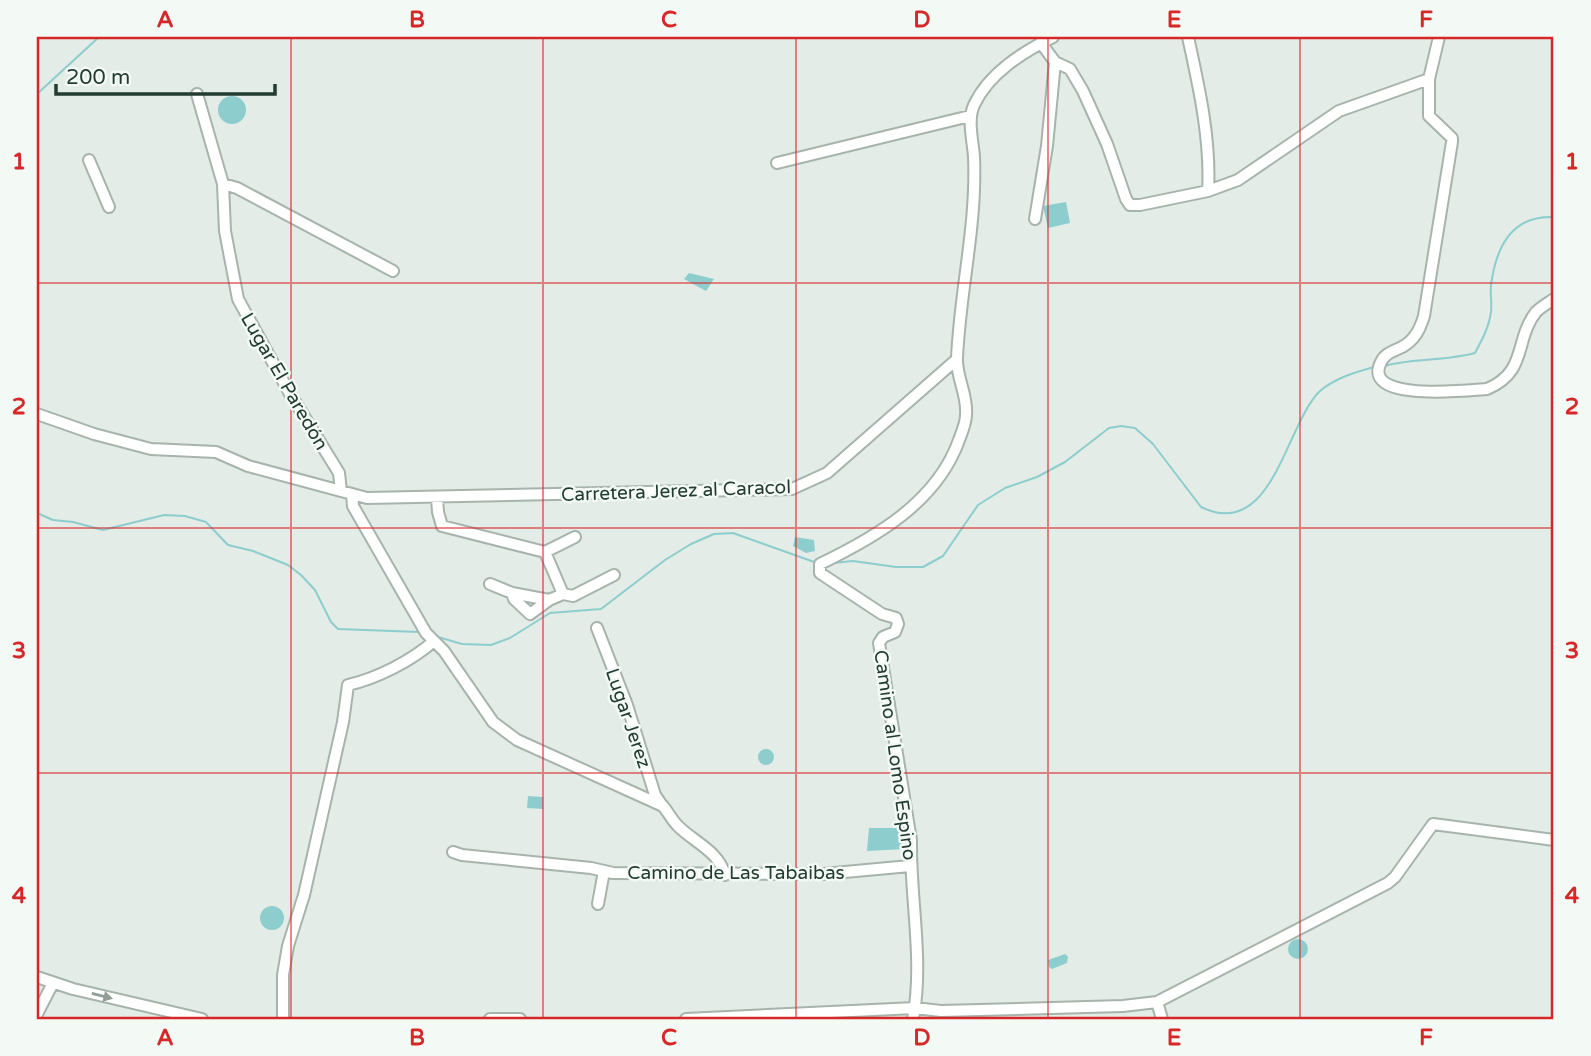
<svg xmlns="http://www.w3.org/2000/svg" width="1591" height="1056" viewBox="0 0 1591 1056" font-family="'Varela Round',sans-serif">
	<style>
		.water { fill: #8dcdce }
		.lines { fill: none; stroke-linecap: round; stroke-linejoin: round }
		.stream { stroke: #8dcdce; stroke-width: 2 }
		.minor-casing { stroke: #a6b4ac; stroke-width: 14 }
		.minor { stroke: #fff; stroke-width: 10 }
		.oneway { fill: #919e98 }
		.grid { fill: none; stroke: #d62828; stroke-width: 2; stroke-opacity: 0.55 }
		.labels { text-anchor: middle; stroke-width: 5; stroke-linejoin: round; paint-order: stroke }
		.street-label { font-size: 19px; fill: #233c32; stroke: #f3f9f5 }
		.neatline { fill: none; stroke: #d62828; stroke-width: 2.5 }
		.grid-label { font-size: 23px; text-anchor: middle; font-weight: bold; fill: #d62828 }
	</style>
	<rect width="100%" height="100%" fill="#e3ece6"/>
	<path class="water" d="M218 110a14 14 0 1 1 28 0a14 14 0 1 1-28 0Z
		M1066 202 1070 223 1048 228 1043 206Z
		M689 273 714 279 706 291 684 279Z
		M795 537 814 540 815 551 806 553 793 546Z
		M758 757a8 8 0 1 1 16 0a8 8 0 1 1-16 0Z
		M528 796 543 797V809L527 808Z
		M869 828H901L904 849 867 851Z
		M260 918a12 12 0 1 1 24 0a12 12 0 1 1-24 0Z
		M1288 949a10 10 0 1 1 20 0a10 10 0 1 1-20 0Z
		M1065 954 1068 957 1067 963 1052 969 1049 967 1048 960Z"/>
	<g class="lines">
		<path class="stream" d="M37 94 99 37
			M1384 366C1414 358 1446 361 1475 353 1482 340 1489 327 1491 312 1492 303 1490 294 1491 285 1496 247 1512 215 1554 217
			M37 513 53 520 73 522 103 530 164 515 185 516 206 522 228 545 253 551 288 565 301 575 315 590 331 622 338 629 419 632
			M833 563 853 561 896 567H923L943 556 978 505 1005 488 1037 477 1065 462 1109 428 1121 426 1135 428 1153 444 1201 507C1273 542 1286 423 1320 391 1335 378 1356 372 1374 367
			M438 637 462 644 491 645 510 638 550 613 601 609 665 560 691 544 714 534 733 533 817 563"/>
		<g class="minor-casing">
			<path id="minor" d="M1042 37 1041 43 1055 62 1070 69 1083 91 1107 144 1126 199 1130 205H1140L1208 191 1238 180 1339 111 1429 79 1439 37
				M1188 37C1199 87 1211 140 1208 191
				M1429 79V116L1452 138V142L1424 316C1420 329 1415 340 1402 347 1394 351 1385 353 1381 362 1360 403 1470 390 1487 389 1528 372 1514 340 1536 312 1541 307 1548 303 1554 299
				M197 94 223 184 225 231 238 299 289 392 339 473 341 491
				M89 160 109 207
				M777 163 970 116
				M223 184 237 188 393 271
				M1035 219 1047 146 1055 62
				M37 414 94 434 151 449 216 452 248 466 367 498 792 489 827 473 956 360
				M352 494 353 506 426 633 444 651 493 722 517 740 663 806C668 812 672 820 677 825 693 842 718 850 725 875
				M437 498 438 512 442 526 545 552 575 537
				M545 552 563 594 573 596 614 575
				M490 584 512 593 549 600
				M512 593 514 599 530 614 549 600 563 594
				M597 628 627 705 655 795 661 804
				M453 852 462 855 591 868 613 873 823 874 910 866
				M598 904 604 871
				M37 977 73 989 202 1019
				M1157 1002 1162 1019
				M37 1014 53 983
				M283 1019V975L288 946 304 895 343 722 348 685C378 678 411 661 434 641
				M490 1019H520
				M686 1019 915 1008 941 1011 1123 1006 1157 1002 1388 883 1395 877 1433 824 1554 840
				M913 1019C924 960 910 899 911 840L879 643 883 637 895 632 898 624 896 618 882 614 826 577 820 573V564C876 537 937 502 959 440 962 432 966 423 966 415 968 395 956 377 957 358 960 290 977 225 974 157 973 141 967 120 974 105 989 73 1023 52 1053 37"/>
		</g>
		<use href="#minor" class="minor"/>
	</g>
	<defs><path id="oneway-solid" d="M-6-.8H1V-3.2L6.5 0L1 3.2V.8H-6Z" transform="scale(1.75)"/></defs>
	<use class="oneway" href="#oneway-solid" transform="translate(102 996) rotate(14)"/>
	<path class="grid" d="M291 37V1019M543 37V1019M796 37V1019M1048 37V1019M1300 37V1019M37 283H1554M37 528H1554M37 773H1554"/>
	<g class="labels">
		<g class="street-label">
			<text transform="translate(285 381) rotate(60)" y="7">Lugar El Paredón</text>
			<text transform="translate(676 490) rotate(-2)" y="7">Carretera Jerez al Caracol</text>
			<text transform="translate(629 718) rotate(71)" y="7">Lugar Jerez</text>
			<text transform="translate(896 755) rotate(82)" y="7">Camino al Lomo Espino</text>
			<text x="736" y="879">Camino de Las Tabaibas</text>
		</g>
	</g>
	<rect width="1591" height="1056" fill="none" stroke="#f3f9f5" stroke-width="77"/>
	<path d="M56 84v10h219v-10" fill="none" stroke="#233c32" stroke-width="3.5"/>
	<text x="66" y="84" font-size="21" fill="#233c32" stroke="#f3f9f5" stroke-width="5" paint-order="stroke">200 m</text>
	<rect x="38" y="38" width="1514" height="980" class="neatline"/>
	<g class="grid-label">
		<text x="165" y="27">A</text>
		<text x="417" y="27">B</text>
		<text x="669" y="27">C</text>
		<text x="922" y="27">D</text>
		<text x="1174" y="27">E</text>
		<text x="1426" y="27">F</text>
		<text x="19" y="169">1</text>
		<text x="1572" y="169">1</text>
		<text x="19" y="414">2</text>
		<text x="1572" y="414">2</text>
		<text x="19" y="658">3</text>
		<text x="1572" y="658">3</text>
		<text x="19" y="903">4</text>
		<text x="1572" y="903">4</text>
		<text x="165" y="1045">A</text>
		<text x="417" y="1045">B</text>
		<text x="669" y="1045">C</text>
		<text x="922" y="1045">D</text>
		<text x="1174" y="1045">E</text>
		<text x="1426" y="1045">F</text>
	</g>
</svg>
